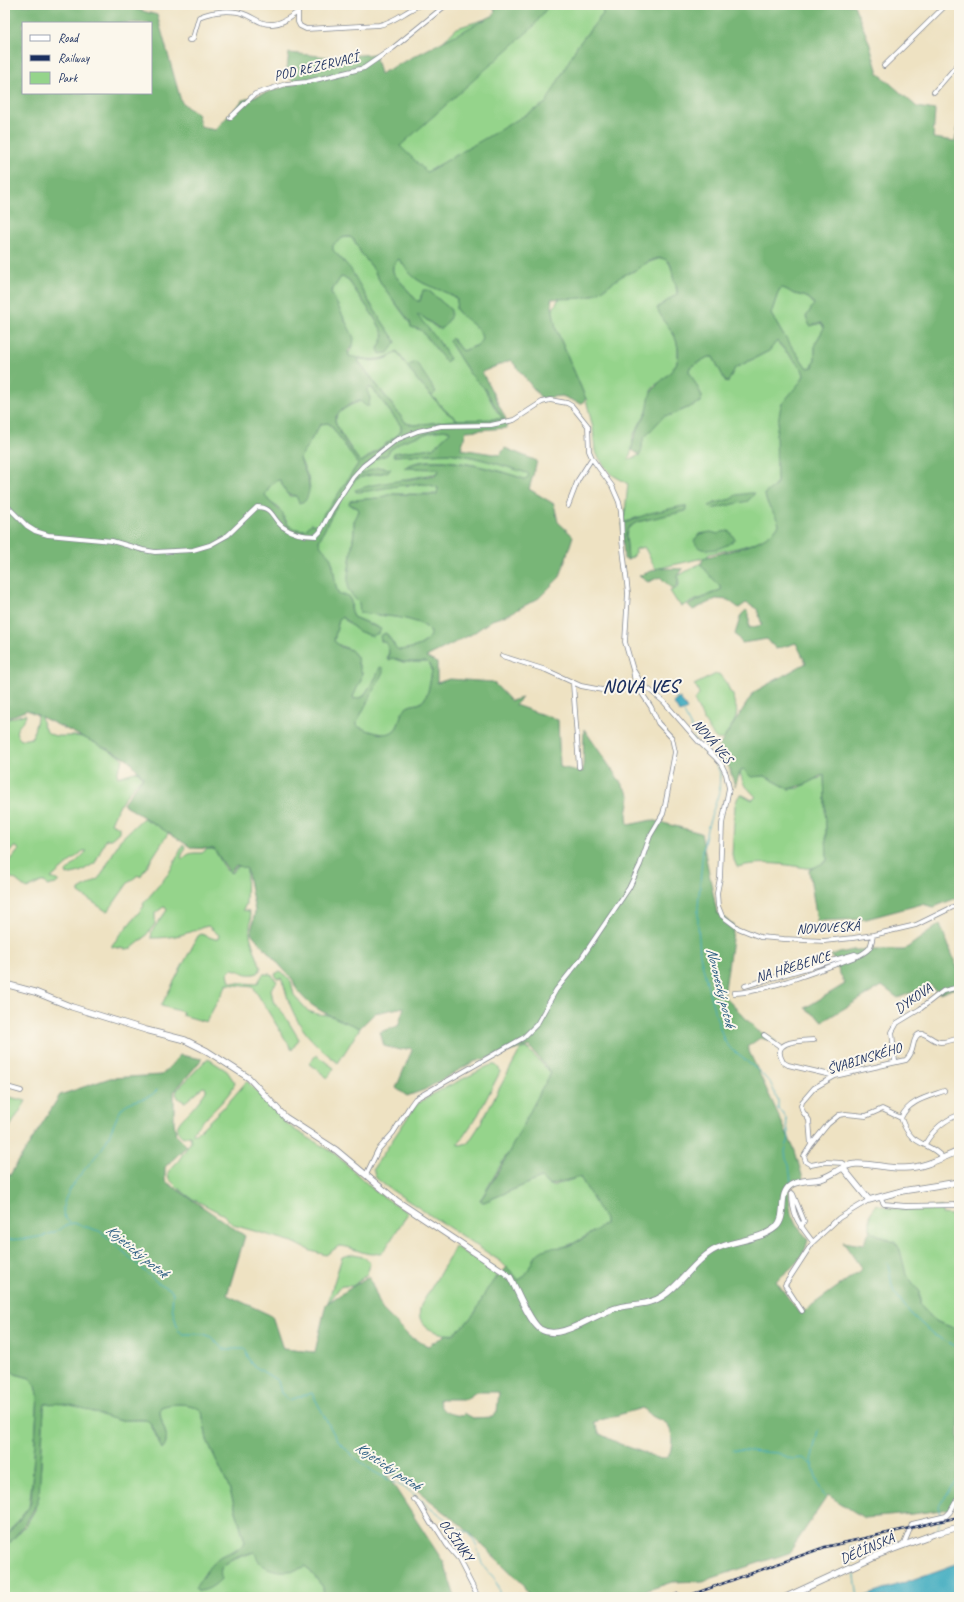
<svg xmlns="http://www.w3.org/2000/svg" width="964" height="1602" viewBox="0 0 964 1602" font-family="Caveat,sans-serif">
	<style>
		.green { fill: #95d48b; stroke: #588274; fill-rule: evenodd }
		.forest { fill: #78b677; stroke: #4a726a; fill-rule: evenodd }
		.water { fill: #41acc0; stroke: #2e6e8f }
		.lines { fill: none; stroke-linecap: round; stroke-linejoin: round }
		.stream { stroke: #41acc0; stroke-width: 1 }
		.street-casing { stroke: #848890; stroke-width: 5.5 }
		.secondary-casing { stroke: #848890; stroke-width: 7 }
		.street { stroke: #fff; stroke-width: 4 }
		.secondary { stroke: #fff; stroke-width: 5.5 }
		.rail-casing { stroke: #1b2f5e; stroke-width: 2.5 }
		.rail { stroke: #fbf7ec; stroke-width: 1; stroke-dasharray: 3; stroke-linecap: butt }
		.labels { text-anchor: middle; stroke-width: 4; stroke-linejoin: round; paint-order: stroke }
		.street-label { font-size: 14px; fill: #1b2f5e; stroke: #fbf7ec }
		.water-label { font-size: 15px; font-style: italic; fill: #285b80; stroke: #fbf7ec }
		.district-label { font-size: 18px; font-weight: bold; letter-spacing: 1px; fill: #1b2f5e; stroke: #fbf7ec }
	</style>
	<rect width="100%" height="100%" fill="#fbf7ec"/>
	<filter id="ink" filterUnits="userSpaceOnUse"><feTurbulence type="fractalNoise" baseFrequency=".025" numOctaves="2"/><feDisplacementMap in="SourceGraphic" scale="8" xChannelSelector="R" yChannelSelector="G"/><feConvolveMatrix kernelMatrix="1 2 1 2 8 2 1 2 1" color-interpolation-filters="sRGB"/></filter>
	<filter id="wash" filterUnits="userSpaceOnUse"><feTurbulence type="fractalNoise" baseFrequency=".012" numOctaves="4" result="noise"/><feDisplacementMap in="SourceGraphic" scale="16" xChannelSelector="R" yChannelSelector="G"/><feGaussianBlur stdDeviation="0.9" result="paint"/><feColorMatrix in="noise" values="0 0 0 0 0 0 0 0 0 0 0 0 0 0 0 0 0 1.4 0 .05"/><feComposite in="paint" operator="in"/></filter>
	<g filter="url(#wash)">
		<rect width="100%" height="100%" fill="#eee2c2"/>
		<path class="green" d="M491 5H602L603 14 584 37 580 47 567 65 558 82 550 101 496 134 427 172 401 149 400 146 432 52 457 28 498 15Z
			M350 237 354 240 361 253 372 267 382 285 410 323 411 327 421 330 450 359 438 340 416 315H420L438 329 451 310 428 290 421 295 420 301H417L394 274C391 267 394 265 399 259 405 267 410 275 418 280 430 288 445 290 457 299L456 309C463 320 481 326 483 339L478 345 463 351 461 350 452 338 449 341 470 374 484 388 496 410 503 419 458 420 414 425 406 423 358 360 360 358 372 361 388 358C378 360 355 361 348 355L353 346 347 325 331 292 341 277 348 279C359 298 376 316 384 336L378 349 396 342C388 330 380 319 372 306 359 287 351 266 333 250L332 245 341 238ZM407 366 428 381 436 392 431 396 417 380Z
			M661 258C665 259 667 260 669 263 672 267 677 290 677 294L657 308 674 333 678 347V358L676 365 666 378 654 386 651 391 648 409 633 436 632 450 628 460 640 455C643 449 641 443 644 438L664 415H672L701 402 702 396 689 371 690 367 708 357H713L726 382 728 383 730 374 735 368 769 351 776 341 802 369 804 375 801 381 777 463V482L772 489 765 493C765 508 779 513 779 525 764 546 733 548 709 554L707 557 656 569C651 563 649 554 644 547L636 549 634 556 628 560 626 535 628 528 637 522 650 519 638 517 626 522H624L628 484 611 474 603 464 595 451 593 428 586 399 556 329 552 311 558 300 562 298 588 297 596 294 621 276 635 270 641 265Z
			M782 288C787 289 790 292 794 294 803 296 809 296 814 305L806 317 810 326 821 323 824 328 815 344V359L812 367 807 368 782 333 771 314 779 290Z
			M368 388H372L401 426V432L399 434 361 462C355 456 351 448 346 441 343 436 338 430 336 425 331 410 360 401 370 398L367 391Z
			M326 423 330 424 358 464 335 499 324 513 320 523 317 525 311 524 305 530 296 529 289 526 279 508 270 502 265 496C267 489 273 480 280 480L289 496H296L310 488 308 477 300 458 320 425Z
			M449 430 450 432 433 448 394 453 393 456 448 453C475 456 501 465 527 473L529 475 526 479H524C497 469 428 450 404 468L439 469 438 473 407 479 403 486C414 485 427 482 438 488L437 494H391L378 498 354 500 351 506 358 508 359 511 354 521V532L348 576 352 595 359 603 360 613C378 616 423 616 431 633 425 647 412 648 400 650H397L388 635 384 633 381 641 386 643 389 651 387 658 389 660 392 658 403 662H427L431 666 432 671C430 680 429 701 418 704 413 705 408 705 404 710 400 715 400 722 397 727 389 740 370 731 359 727L357 725V722L368 700 376 677 363 697 354 699 353 697 362 673C358 666 358 655 351 650 345 647 339 646 334 641L339 618 342 617 353 627 361 632 372 636 378 627 353 617C350 612 354 597 346 596 344 595 341 596 339 595 333 584 336 569 330 557 326 550 320 549 319 541 326 527 345 484 359 478 368 475 378 474 387 472L359 474V472L375 459 387 455 390 450 403 441 434 431Z
			M701 563 722 589 682 606 677 602 670 591 677 588 679 584 678 576Z
			M716 674H719L727 684 730 692 732 693C734 696 733 698 734 702 742 719 730 724 724 739 722 739 719 740 717 739 712 737 697 707 694 700L699 695 697 688 694 685Z
			M25 714 26 715C24 726 9 728 21 740L32 738 38 715 41 716C45 747 66 731 85 738 95 742 110 751 120 756L123 760 117 773 118 777 138 771 142 778C129 790 118 805 111 823L119 827V832L111 839H106L95 863 80 872 67 875 66 872 87 851H83L51 878 59 881 56 884 47 886 45 882H41L27 889 16 880 5 875V867L19 850 17 847H14L5 858V720Z
			M743 769 760 776H765L789 789 799 788 813 780 820 778 824 774 827 861C822 864 816 868 810 868 805 869 799 866 794 866 776 863 755 862 737 867L732 855 735 805 738 797 740 795H743L752 800 756 797 743 783 740 772Z
			M143 818 169 832 140 877 138 875 128 883 109 910 106 911 79 893V890L98 879 102 874 120 840Z
			M183 845 185 847 181 858 183 859C189 852 193 853 202 853L207 849H214L226 870 232 873 236 867 239 866 247 869 246 904 243 910 249 911C253 920 249 925 250 934 251 943 258 959 261 968L258 973C246 977 243 971 232 969L228 973 230 982 257 984 263 974H271L277 982 271 989 273 1001 283 1013 299 1039 292 1050 253 987 227 984 206 1022 182 1015 183 1012 161 1006 198 936 201 934 215 939H218L219 935 208 926C201 927 194 931 187 933 175 937 163 938 151 938L152 931 167 910 165 906 155 913V924L143 939 132 948 126 949 112 947V945L144 906 143 904 169 873Z
			M280 971 291 981 294 995 308 1011 317 1014 327 1015 338 1018 360 1028 338 1063C314 1044 300 1031 289 1002 286 994 285 986 281 978L277 979 275 974Z
			M527 1048 551 1073 514 1145 504 1159 480 1201 484 1202 541 1178H543L546 1183 552 1186 580 1177 595 1200 606 1221 603 1226 574 1243 534 1257C530 1267 528 1275 519 1280L500 1261 387 1187 376 1178 373 1169 416 1105C434 1092 455 1083 475 1073 480 1071 486 1066 492 1065 497 1064 499 1068 500 1072L478 1115 458 1144 460 1145 468 1143 478 1128 519 1052 522 1049Z
			M316 1055 334 1068 328 1078 309 1064Z
			M207 1059 210 1060 227 1071 235 1083C230 1097 205 1118 194 1130L193 1134H196L228 1103 247 1081 276 1112 283 1121 295 1130 334 1153 375 1191 408 1213 384 1251C369 1260 354 1246 339 1246L326 1255 311 1251 293 1242 233 1225 224 1215 191 1198 179 1189 169 1179 168 1172 179 1160 191 1141 190 1135 183 1137C169 1127 185 1117 192 1109 197 1103 202 1097 206 1091V1088L203 1087 185 1102 179 1099 176 1094 177 1090Z
			M5 1096 26 1101 5 1135Z
			M877 1204C894 1213 923 1208 942 1207V1214L951 1215 954 1214 953 1218 959 1223V1330L935 1321 920 1305V1292L905 1274 900 1250 896 1243 870 1231V1214Z
			M455 1246C467 1256 481 1261 495 1269L497 1276C489 1293 469 1326 452 1334 447 1336 431 1331 426 1327 419 1320 418 1315 421 1305L449 1258Z
			M353 1254C361 1255 366 1257 370 1264L367 1274 353 1286H343L340 1287 327 1305 342 1257Z
			M5 1365 15 1374 30 1378 36 1386 38 1395 32 1482 29 1507 5 1538Z
			M60 1403 82 1407 118 1420H147L150 1423 162 1449C174 1437 156 1420 161 1407 171 1403 195 1402 202 1412L207 1440 230 1490 245 1542 240 1547 221 1557 195 1588 199 1591 220 1571 222 1566 230 1561 254 1552C268 1569 286 1576 306 1566L323 1587 324 1597H252L247 1595 241 1597H5V1548L26 1525 35 1510 41 1466 44 1408 45 1404Z"/>
		<path class="forest" d="M5 5H121L157 15 181 101 188 108 197 113 201 127 215 130 243 100 297 83 286 75 289 53 330 57 375 54 380 74 494 15 496 5H549L533 27 400 146 427 172 546 103 577 46 603 14 602 5H854L869 42 878 73 917 107 935 110 933 138 955 141 959 121V897L934 907 922 904 866 919 817 921 809 870 827 861 824 774 806 784 789 789 765 776 751 777 743 769 741 770 735 786 729 767 716 751 754 692 806 663 796 643 776 649 767 639 742 643 735 634 741 615 746 610 749 613V628L762 625 757 609 746 603 739 608 728 600 716 599 693 610 688 605 722 589 701 565 703 558C727 551 764 546 779 525 777 514 765 506 765 493L775 486 777 482 776 434 781 405 801 381 804 375 802 369 777 341 769 351 735 368 728 382H726L713 357H708L690 367 689 371 702 396 701 402 671 415 664 416 644 438C641 443 643 449 640 455L632 450C633 433 641 425 647 411 649 405 648 398 651 393 661 376 681 372 678 348 676 331 662 322 657 308L677 294C678 287 674 283 673 277 672 271 672 263 666 260 658 254 643 265 636 270 631 273 624 274 619 278 610 284 601 292 591 296 581 300 562 298 551 299L556 329 586 399 581 404 562 396 541 398 511 360 482 372 505 417 507 428 466 431 461 449 500 455 505 448 537 461 529 489 554 504 558 522 573 536 560 577 539 598 507 615 492 620 472 634 426 657 437 663V683L449 679 493 682 511 701 522 698 515 705 558 720 560 767 583 772 584 729 630 796 627 815 628 825 652 820 701 833 717 913 734 925 724 996 758 1031 764 1034 777 1042 760 1038 747 1047 795 1151 803 1179 788 1186 791 1214 796 1225 808 1239C804 1261 790 1268 776 1281L800 1314 862 1269 843 1242 863 1245 870 1231 896 1243 900 1250 906 1274 920 1292V1305L935 1321 959 1330V1491L949 1509 912 1514 864 1518 828 1495 789 1553 703 1581 672 1582 627 1597H530L522 1583 461 1525 408 1483 385 1472 444 1563 455 1597H324L323 1587 306 1566C293 1573 273 1574 260 1563 258 1560 256 1555 254 1552 246 1554 224 1561 221 1569 220 1572 221 1575 221 1579 216 1585 207 1591 199 1591L195 1588C203 1577 209 1564 221 1556 229 1552 241 1550 245 1542L230 1490 207 1440 202 1412C195 1402 171 1403 161 1407 156 1420 174 1437 162 1449 159 1443 153 1424 148 1421 143 1418 125 1421 118 1420 89 1413 77 1401 45 1404L44 1408 39 1497C32 1518 19 1532 5 1548V1538L29 1507 31 1500 38 1395 36 1386 30 1378 15 1374 5 1365V1175H10L60 1095 110 1078 162 1075 180 1055 202 1059 174 1092V1123L176 1135 187 1146 165 1167V1181L245 1236 227 1295 272 1316 283 1349 315 1352 326 1304 369 1276 382 1309 410 1337 428 1346 447 1334 452 1335 465 1324 475 1313 487 1289 507 1267 519 1280C531 1274 529 1259 540 1252 550 1245 557 1249 567 1246 580 1242 593 1232 605 1224V1220L580 1177 549 1185 541 1178 484 1202 480 1201C508 1160 526 1115 551 1073L529 1046 473 1062 424 1090 407 1096 396 1088 412 1050 411 1048 400 1050 384 1046 380 1032 398 1026 404 1007 375 1013 360 1028C338 1019 300 1007 293 980L251 933 255 911 247 869 236 865 230 873 214 849 192 848 123 804 143 777 128 759 27 710 5 719ZM23 23H151V93H23ZM344 237H350L354 240 361 253 372 267 382 285 410 322 411 327 421 330 446 362 450 359 438 340 417 315H420L440 329C446 326 452 317 451 310L428 290H423L420 301H417L394 274C391 267 393 264 399 259 405 267 410 275 418 280 430 288 445 290 457 299L456 309C463 320 481 326 482 339L478 345 463 351 461 350 452 338 449 341 470 374 484 388 503 419 458 420 446 411 432 396 436 392 416 362 407 366 397 351C381 363 368 360 349 356L348 351 353 346 354 338 331 292 341 277 348 279C359 298 376 316 384 336L378 349 380 354 388 353 396 342 371 305 350 268 333 250V245ZM782 288C787 289 790 292 794 294 803 296 809 296 814 304L806 317 810 326 821 323 824 328 815 344V359L813 367 807 368 782 333 771 314 779 290ZM397 352 417 380 446 412 458 420 414 425 406 423 358 361 360 358C375 362 385 361 397 352ZM368 388H372L401 426C401 429 402 430 400 432 398 437 367 459 361 462 355 457 334 426 335 419 337 411 353 402 360 401L366 406H369L370 398 367 391ZM326 423 330 424 358 464 335 499 324 513 320 523 317 525 311 524 305 530C294 531 283 525 283 513L270 502 265 496C267 489 273 480 280 480L287 494 296 496 299 503 305 501C315 486 304 473 300 458L320 425ZM449 430 450 432 433 448 394 453 393 456 448 453C475 456 501 465 527 473L529 475 526 479H524C496 469 429 451 404 468L439 469 438 473 435 475 372 485 355 490 356 492C378 492 419 477 438 488L437 494 433 495 391 494 378 498 354 500 350 501 349 504 358 508 359 511 354 521V532L348 576V589L352 595 359 603 360 613C378 616 423 616 431 633 426 647 412 648 400 650L397 649 386 633 380 636 381 641 386 643 389 651 388 660 392 658 403 662H427L431 666 432 671C430 680 429 701 418 704 413 705 408 705 404 710 400 714 400 722 397 727 389 740 370 731 359 727L357 725V722L383 672V668L380 667 376 677 363 697 354 699 353 697 361 680 362 673 358 664 357 657 351 650 341 647 334 641 339 619 342 617 358 631 372 636 379 633 381 629 353 617 351 612V601L347 595H339C333 584 336 569 330 557 326 550 320 549 319 541 326 527 345 484 359 478 368 475 378 474 387 472L391 469 378 467 361 474H359V472L375 459 387 455 390 450 403 441 434 431ZM476 1392H499L497 1412 493 1417 473 1418 464 1413 463 1416C451 1414 440 1414 439 1399H466ZM642 1408C648 1411 648 1413 652 1416 656 1419 662 1420 666 1423 674 1431 673 1448 668 1457L661 1459 620 1444 600 1434 594 1422Z
			M750 493H755L748 501 712 509 709 506 715 503 731 499 736 495Z
			M683 506H686V511L637 522 628 528 626 535 628 560 624 559 622 524 650 513Z
			M729 531 735 539C728 547 707 554 698 547 697 546 694 541 694 541L699 534 711 532 718 534 721 532Z
			M659 568 683 569 678 576V584L673 590 660 577 648 582 639 576Z
			M940 924 959 972V987L939 993 930 985 898 998 882 986 823 1021 805 1008 845 984 831 955 853 950H904Z"/>
		<path class="water" d="M680 698 687 709 680 713 673 702Z
			M959 1563V1597H863Z"/>
		<g class="lines">
			<path class="stream" d="M674 693 677 699
				M683 711 694 733V735
				M694 738V742L716 763 720 773 719 792 707 829 703 849 698 907V925L700 955 712 1003 724 1040 731 1049 759 1071 771 1084 778 1100V1109L783 1113 786 1118 789 1138 785 1151 786 1159 789 1165 791 1182
				M70 1223C45 1206 93 1162 103 1147 110 1137 117 1112 124 1106 134 1098 149 1101 157 1090
				M5 1240C20 1239 37 1239 52 1233 60 1230 66 1224 74 1223L99 1231 104 1234 157 1282 170 1289 173 1293 172 1307 178 1330 183 1334H204L211 1337 223 1349H245L251 1364 278 1381 281 1393 289 1400 312 1393 337 1440 352 1455 374 1472 407 1489 453 1525 470 1534 477 1547 482 1564 495 1579 498 1587 500 1597
				M888 1263 892 1286 894 1292 911 1314 934 1335 959 1348
				M818 1430 811 1461 819 1486 825 1497
				M733 1450 778 1453 792 1459 803 1458 813 1466
				M940 1515 938 1506 959 1478
				M938 1529 940 1520
				M850 1545 853 1563
				M854 1570 858 1597"/>
		</g>
	</g>
	<g filter="url(#ink)">
		<g class="lines">
			<g class="street-casing">
				<path id="street" d="M298 5V22L300 26 306 29 379 25C395 22 405 11 420 5
					M956 5 959 9
					M189 40H192L193 38 199 17C213 11 233 9 247 15 256 19 262 25 273 24 282 24 290 17 298 12L295 5
					M884 66 946 5
					M934 92 959 63
					M230 118 255 94 286 84 307 82 364 68 393 48 446 5
					M5 504 27 526 35 531 48 535 112 541 143 550 155 552 193 550 210 545 228 535 257 507C273 507 272 519 283 527 292 534 304 536 316 536L320 532 331 511 353 477 363 466 396 440 418 431 441 426 491 425 514 420 542 402 550 400 567 403 572 406 588 426 589 451 593 460 612 486 619 502 621 512 622 540 628 593 625 642 633 670 635 683 651 707 658 723 672 738 675 752 665 806 663 814 650 836 640 865 629 888 581 959 556 990 537 1024 523 1038 415 1099 410 1106 393 1133 378 1150 366 1175
					M568 506 578 480 592 458
					M502 656 546 670 581 686 602 690 635 683
					M634 671 641 683 664 702 698 741 715 757 721 764 726 774 729 788 722 824 720 878 717 893 718 906 722 916 738 928 760 937 784 939 824 941 853 938 873 935 916 925 959 904
					M573 683 579 767
					M745 986 855 954 858 956C870 950 871 948 873 935
					M734 993C752 993 770 986 788 981 812 973 835 965 858 956
					M764 1035 781 1047
					M814 1040C800 1041 770 1040 783 1062L788 1065 835 1076
					M895 1062 892 1032 897 1023 920 1009 943 991 959 987
					M5 1085 7 1087 21 1091
					M901 1118C903 1124 907 1132 912 1137 922 1146 933 1146 943 1158
					M901 1118C908 1101 927 1097 944 1091
					M925 1144C933 1130 943 1120 959 1115
					M811 1145 809 1120 803 1112 801 1106 802 1102 814 1088 835 1076 906 1060C915 1051 911 1046 916 1037 923 1027 933 1043 941 1042 947 1042 953 1040 959 1038
					M847 1166 843 1163 826 1162 811 1165 806 1162 804 1156 811 1145 828 1124 839 1115 846 1114 866 1116 882 1109 901 1118
					M792 1193C792 1217 799 1224 813 1242
					M793 1194 804 1221 801 1227
					M880 1197 884 1204 906 1206 957 1205 959 1206
					M802 1311 785 1285 813 1242 839 1218 869 1200
					M414 1499 420 1505 431 1524 435 1526 447 1545 458 1558 478 1597
					M903 1546 912 1524 946 1516 950 1512 959 1496
					M674 1597 678 1595"/>
			</g>
			<g class="secondary-casing">
				<path id="secondary" d="M5 984 35 992 72 1007 146 1030 185 1040 207 1051 249 1078 285 1117 336 1150 397 1201 504 1272 510 1277C517 1290 529 1321 540 1329 545 1332 552 1333 558 1332 579 1329 598 1312 620 1307 634 1304 650 1305 663 1296 682 1284 692 1263 712 1251 731 1239 758 1242 776 1227 788 1216 777 1194 791 1185 799 1180 811 1181 820 1179 833 1176 843 1164 856 1164 872 1163 888 1169 904 1168 923 1168 942 1158 959 1151
					M843 1168 869 1200 902 1191 959 1182
					M786 1597 875 1556 934 1534 959 1527"/>
			</g>
			<use href="#street" class="street"/>
			<use href="#secondary" class="secondary"/>
			<g class="rail-casing">
				<path id="rail" d="M685 1597 825 1547 959 1517"/>
			</g>
			<use href="#rail" class="rail"/>
		</g>
	</g>
	<g class="labels">
		<g class="street-label">
			<text transform="translate(316 66) rotate(-13)" y="5">POD REZERVACÍ</text>
			<text transform="translate(713 741) rotate(49)" y="5">NOVÁ VES</text>
			<text transform="translate(828 927) rotate(-3)" y="5">NOVOVESKÁ</text>
			<text transform="translate(793 966) rotate(-17)" y="5">NA HŘEBENCE</text>
			<text transform="translate(913 998) rotate(-35)" y="5">DYKOVA</text>
			<text transform="translate(864 1058) rotate(-17)" y="5">ŠVABINSKÉHO</text>
			<text transform="translate(457 1540) rotate(54)" y="5">OLŠINKY</text>
			<text transform="translate(867 1548) rotate(-23)" y="5">DĚČÍNSKÁ</text>
		</g>
		<g class="water-label">
			<text transform="translate(721 987) rotate(76)" y="5">Novoveský potok</text>
			<text transform="translate(137 1251) rotate(39)" y="5">Kojetický potok</text>
			<text transform="translate(388 1466) rotate(34)" y="5">Kojetický potok</text>
		</g>
		<g class="district-label">
			<text x="641" y="692">NOVÁ VES</text>
		</g>
	</g>
	<rect width="964" height="1602" fill="none" stroke="#fbf7ec" stroke-width="20"/>
	<rect x="22" y="22" width="130" height="72" fill="#fbf7ec" stroke="#a1a7b3"/>
	<rect x="30" y="35" width="20" height="6" fill="#ffffff" stroke="#a1a7b3"/>
	<text x="58" y="42" font-size="12" fill="#1b2f5e">Road</text>
	<rect x="30" y="55" width="20" height="6" fill="#1b2f5e" stroke="#a1a7b3"/>
	<text x="58" y="62" font-size="12" fill="#1b2f5e">Railway</text>
	<rect x="30" y="72" width="20" height="12" fill="#95d48b" stroke="#a1a7b3"/>
	<text x="58" y="82" font-size="12" fill="#1b2f5e">Park</text>
</svg>
